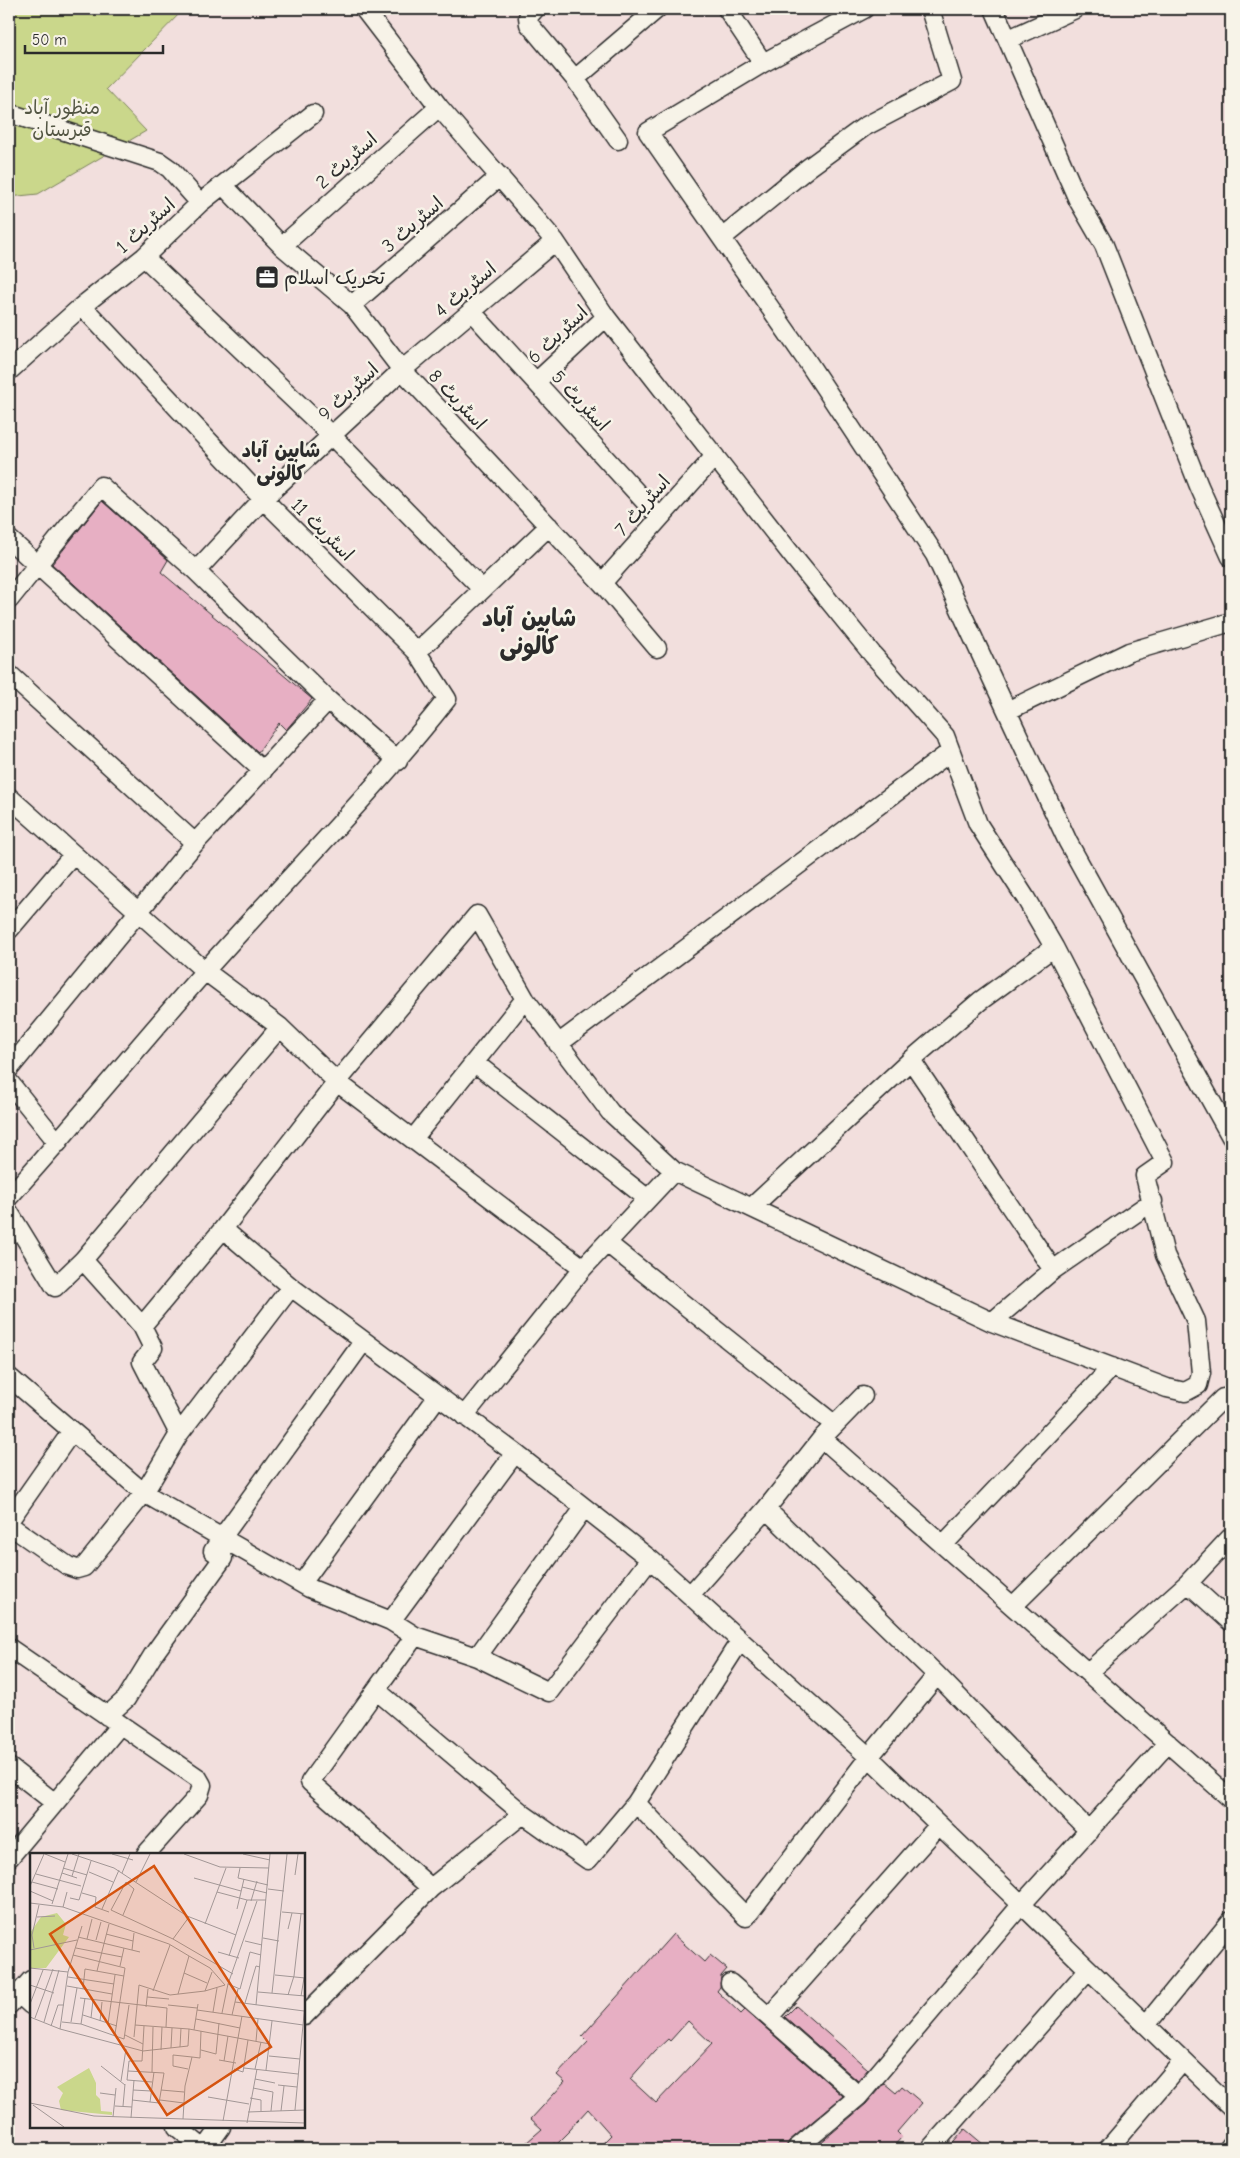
<svg xmlns="http://www.w3.org/2000/svg" width="1240" height="2158" viewBox="0 0 1240 2158" font-family="'Comic Neue','Playpen Sans Arabic',sans-serif">
	<style>
		.green { fill: #cad78b; stroke: #7a815b }
		.building { fill: #e7afc3; stroke: #2b2b2b; fill-rule: evenodd }
		.lines { fill: none; stroke-linecap: round; stroke-linejoin: round }
		.street-casing { stroke: #2b2b2b; stroke-width: 21 }
		.street { stroke: #f7f3e8; stroke-width: 18 }
		.labels { text-anchor: middle; stroke-width: 5; stroke-linejoin: round; paint-order: stroke }
		.park-label { font-size: 19px; fill: #535643; stroke: #f7f3e8 }
		.street-label { font-size: 19px; fill: #2b2b2b; stroke: #f7f3e8 }
		.poi-label { font-size: 19px; fill: #2b2b2b; stroke: #f7f3e8; text-anchor: start }
		.neighbourhood-label { font-size: 20px; font-weight: bold; fill: #2b2b2b; stroke: #f7f3e8 }
		.district-label { font-size: 24px; font-weight: bold; fill: #2b2b2b; stroke: #f7f3e8 }
		.inset-road { fill: none; stroke: #a29796; stroke-width: 1 }
		.view { fill: #d5540f; fill-opacity: 0.15; stroke: #d5540f; stroke-width: 2.5 }
		.inset-edge { fill: none; stroke: #2b2b2b; stroke-width: 2.5 }
	</style>
	<rect width="100%" height="100%" fill="#f2dfdd"/>
	<filter id="ink" filterUnits="userSpaceOnUse"><feTurbulence type="fractalNoise" baseFrequency=".02" numOctaves="2"/><feDisplacementMap in="SourceGraphic" scale="10" xChannelSelector="R" yChannelSelector="G"/><feConvolveMatrix kernelMatrix="1 2 1 2 8 2 1 2 1" color-interpolation-filters="sRGB"/></filter>
	<g filter="url(#ink)">
		<path class="green" d="M9 9H184L106 89 146 131 38 194 9 197Z"/>
		<path class="building" d="M102 501 168 560 161 572 312 699 286 730 279 723 258 752 52 564Z
			M673 1934 704 1962 710 1955 727 1969 721 1976 720 1987 717 1991 741 2014 745 2010 843 2096 789 2141 786 2149H597L611 2135 588 2109 568 2131 569 2132 556 2145 555 2143 548 2149H519L542 2129 531 2119 565 2082 557 2075 588 2042 582 2036ZM688 2021 712 2044 656 2103 630 2079 654 2052 668 2039 670 2041Z
			M796 2006 868 2069 858 2081 785 2017Z
			M884 2083 896 2093 902 2086 922 2103 897 2132 902 2137 891 2149H825L819 2144 866 2104Z
			M965 2129 984 2145 949 2148Z"/>
		<g class="lines">
			<g class="street-casing">
				<path id="street" d="M364 9 439 107 555 241 606 317 795 559 873 655 945 736 978 824 1025 897 1054 947
					M535 9 528 17 529 24 575 79 618 140
					M727 9 763 63
					M864 9 763 63 648 132 807 361 935 555 1007 711
					M994 9 1078 200 1104 245 1199 486 1231 557
					M1009 39 1075 9
					M575 79 657 9
					M9 113 160 162 170 169 200 203
					M223 185 282 246 352 305 402 370 602 583 657 648
					M722 238 808 168 864 127 952 81 930 9
					M282 246 439 107
					M144 257 331 435 482 589
					M352 305 500 176
					M471 311 659 517
					M9 371 82 306 144 257 200 203 313 114
					M536 382 606 317
					M9 539 263 771
					M196 571 263 499 402 370 555 241
					M602 583 715 456
					M9 600 101 486 196 571 328 700 398 761
					M1231 622 1129 652 1007 711 1068 842 1231 1137
					M417 652 549 526
					M9 674 195 843
					M9 797 205 971 280 1027 337 1082 583 1268 464 1416
					M9 930 73 855
					M558 1044 950 752
					M911 1060 1053 1270
					M475 1063 648 1199
					M9 1069 195 843 328 700
					M9 1082 58 1143
					M413 1139 525 999
					M9 1197C76 1123 139 1045 205 971 286 880 372 794 447 699L417 652 263 499 82 306
					M9 1212 55 1287 83 1260 280 1027
					M223 1229 291 1287 515 1453 650 1559 869 1757 1231 2107
					M607 1243 835 1425
					M583 1268 674 1171
					M992 1322 1053 1270 1153 1201
					M142 1326 223 1229 337 1082 477 915 525 999 610 1112 674 1171 992 1322 1167 1388 1185 1392 1198 1385 1201 1373 1196 1321 1165 1255 1145 1176 1165 1162 1054 947 980 1001 911 1060 752 1207
					M9 1377 144 1493 309 1588 391 1621 415 1636 477 1657 549 1692 650 1559
					M179 1434 291 1287
					M822 1438 1231 1799
					M766 1509 937 1675 1089 1831
					M9 1521 72 1431
					M9 1525 68 1566 77 1569 84 1567 144 1493 179 1434 142 1362 153 1348 142 1326 83 1260
					M943 1545 1112 1367
					M302 1583 438 1396
					M1188 1583 1231 1622
					M690 1595 766 1509 822 1438 863 1396
					M1013 1606 1223 1398
					M391 1621 515 1453
					M9 1648 198 1778 202 1785 199 1795 146 1854
					M477 1657 584 1508
					M1088 1672 1188 1583 1231 1537
					M376 1690 415 1636
					M107 1716 126 1699 153 1655 223 1558 213 1551 223 1536 363 1342
					M9 1767 55 1803
					M636 1803 746 1917 869 1757 937 1675
					M9 1858 120 1725
					M431 1888 310 1782 376 1690 523 1814
					M730 1983 859 2096
					M19 1994 31 2005
					M9 2005 31 1980
					M304 2016 431 1888 523 1814 588 1860 636 1803 740 1641
					M769 2017 939 1825
					M1146 2025 1231 1921
					M177 2127 204 2149
					M205 2149 221 2127
					M796 2149 859 2096 1022 1904 1168 1743
					M930 2149 1088 1970
					M1108 2149 1183 2061
					M1228 2149 1231 2145"/>
			</g>
			<use href="#street" class="street"/>
		</g>
	</g>
	<defs>
		<g id="office-square" transform="scale(1.25)"><rect x="-9" y="-9" width="18" height="18" rx="4" fill="#2b2b2b" stroke="#f7f3e8"/><path d="M-6-3h4V-5.5h4V-3h4V5H-6ZM-1-4.5V-3h2v-1.5ZM-6 0V1H6V0Z" fill="#fff"/></g>
	</defs>
	<g fill-rule="evenodd">
		<use href="#office-square" x="267" y="277"/>
	</g>
	<g class="labels">
		<g class="park-label">
			<text x="62" y="114">منظور آباد<tspan x="62" dy="22">قبرستان</tspan></text>
		</g>
		<g class="street-label">
			<text transform="translate(346 160) rotate(-41)" y="7">اسٹریٹ 2</text>
			<text transform="translate(412 224) rotate(-41)" y="7">اسٹریٹ 3</text>
			<text transform="translate(145 225) rotate(-42)" y="7">اسٹریٹ 1</text>
			<text transform="translate(465 289) rotate(-40)" y="7">اسٹریٹ 4</text>
			<text transform="translate(557 334) rotate(-43)" y="7">اسٹریٹ 6</text>
			<text transform="translate(348 391) rotate(-43)" y="7">اسٹریٹ 9</text>
			<text transform="translate(458 399) rotate(47)" y="7">اسٹریٹ 8</text>
			<text transform="translate(581 400) rotate(47)" y="7">اسٹریٹ 5</text>
			<text transform="translate(642 505) rotate(-49)" y="7">اسٹریٹ 7</text>
			<text transform="translate(323 529) rotate(45)" y="7">اسٹریٹ 11</text>
		</g>
		<g class="poi-label">
			<text x="284" y="284">تحریک اسلام</text>
		</g>
		<g class="neighbourhood-label">
			<text x="281" y="457">شاہین آباد<tspan x="281" dy="23">کالونی</tspan></text>
		</g>
		<g class="district-label">
			<text x="529" y="626">شاہین آباد<tspan x="529" dy="28">کالونی</tspan></text>
		</g>
	</g>
	<g transform="translate(30 1853)">
		<rect width="275" height="275" fill="#f2dfdd"/>
		<path d="M27 60 36 71 33 82 39 84 16 115H0V80L11 64ZM59 215 66 230V242L70 246 71 258 82 259V262L31 257 29 248 33 240 27 234Z" fill="#cad78b"/>
		<path class="inset-road" d="M15 1 35 9M42 1 84 15 157 63 206 82M82 1 103 7M154 1 190 14 239 15M213 1 240 7M33 15 57 22M210 15 208 25 238 32M59 19 83 29M32 20 47 25M92 20 100 1M6 21 51 33M265 22 268 1M42 23 49 1M164 25 211 38M2 29 28 36M106 29 120 1M0 33 14 1M212 34 237 40M238 36 254 38M0 38 23 48M187 39 217 47H236M52 40 66 44 65 54 79 59M40 45 49 47 61 8M221 48 227 28M227 48 198 131 210 136 220 99 231 102M0 50 33 54 139 91 159 103M22 51 38 1M33 54 37 39M72 56 89 17M207 56 214 26M252 59 275 61M93 62 104 36 96 29 81 57 143 86M7 64 25 63M159 64 143 86 203 121M175 71 196 15M258 76 262 60M76 81 103 88M48 84 110 99M233 85 249 88M57 86 62 66M66 87 71 69M215 88 232 92M4 95 2 82 9 52M46 95 92 104M0 97 47 87M102 97 104 80M188 99 209 105M43 102 95 115 85 181M199 103 217 47M90 113 94 95M0 115 38 119M67 118 79 71M154 120 177 130M245 122 275 125M38 124 84 131M0 132 24 140M37 133 82 141M53 136 55 116 94 123M123 138 140 92M175 138 182 119M228 139 275 143M242 140 257 1M258 142 264 123 271 61M271 143 274 125M117 144 139 146M50 145 137 155 136 174M205 149 274 158M215 150 226 113 230 114M0 151 13 117M138 152 167 155M226 152 240 1M116 154 118 136M167 157 273 172M183 159 187 135M192 160 198 131M53 162 87 173M202 162 208 136M0 164 30 176 113 198 158 193 159 176M5 165 23 116M61 165 63 147M166 166 210 175M70 168 72 149M14 169 29 117M32 169 51 171 94 186 99 152M41 169 47 135M51 171 55 145M78 171 85 122M105 172 159 176 240 191M21 173 28 152H34M30 176 38 119 52 73M164 177 168 151M95 182 113 191 112 208H99L97 227 122 229M104 184 109 132 140 142 175 138 195 132 180 115 159 103 148 141M226 188 228 166M113 191 114 173M150 194 151 175M141 195 142 175M131 197 132 174M171 197 186 201 189 170M239 203 270 206M189 207 206 210M194 208 198 183M71 213 95 232M214 215 268 221M158 216 143 213V202L162 204M204 216 213 219 218 187M225 216 231 189M236 217 242 168M98 218 134 220 129 250 102 247M122 219 123 174M225 226 245 230M91 228 96 196M248 232 267 234M223 235 243 239 241 258M103 237 121 238M131 237 154 239M70 240 85 242M178 244 219 251M220 245 231 247V258M130 247 154 250M120 249 124 219M0 250 64 263 275 270M3 252 34 274M85 253 102 254M93 253 95 231M265 257 275 151M251 258 254 233M218 259 275 257M83 264 86 235M101 265 104 227M153 266 155 233 162 204 170 205 171 178M193 268 212 163M217 270 227 216"/>
		<path class="view" d="M124 13 241 194 137 262 20 81Z"/>
		<rect width="275" height="275" class="inset-edge"/>
	</g>
	<rect width="1240" height="2158" fill="none" stroke="#f7f3e8" stroke-width="30"/>
	<rect x="15" y="15" width="1210" height="2128" fill="none" stroke="#2b2b2b" stroke-width="2" filter="url(#ink)"/>
	<path d="M25 45v8h138v-8" fill="none" stroke="#2b2b2b" stroke-width="2.5"/>
	<text x="32" y="45" font-size="15" fill="#2b2b2b" stroke="#f7f3e8" stroke-width="4" paint-order="stroke">50 m</text>
</svg>
